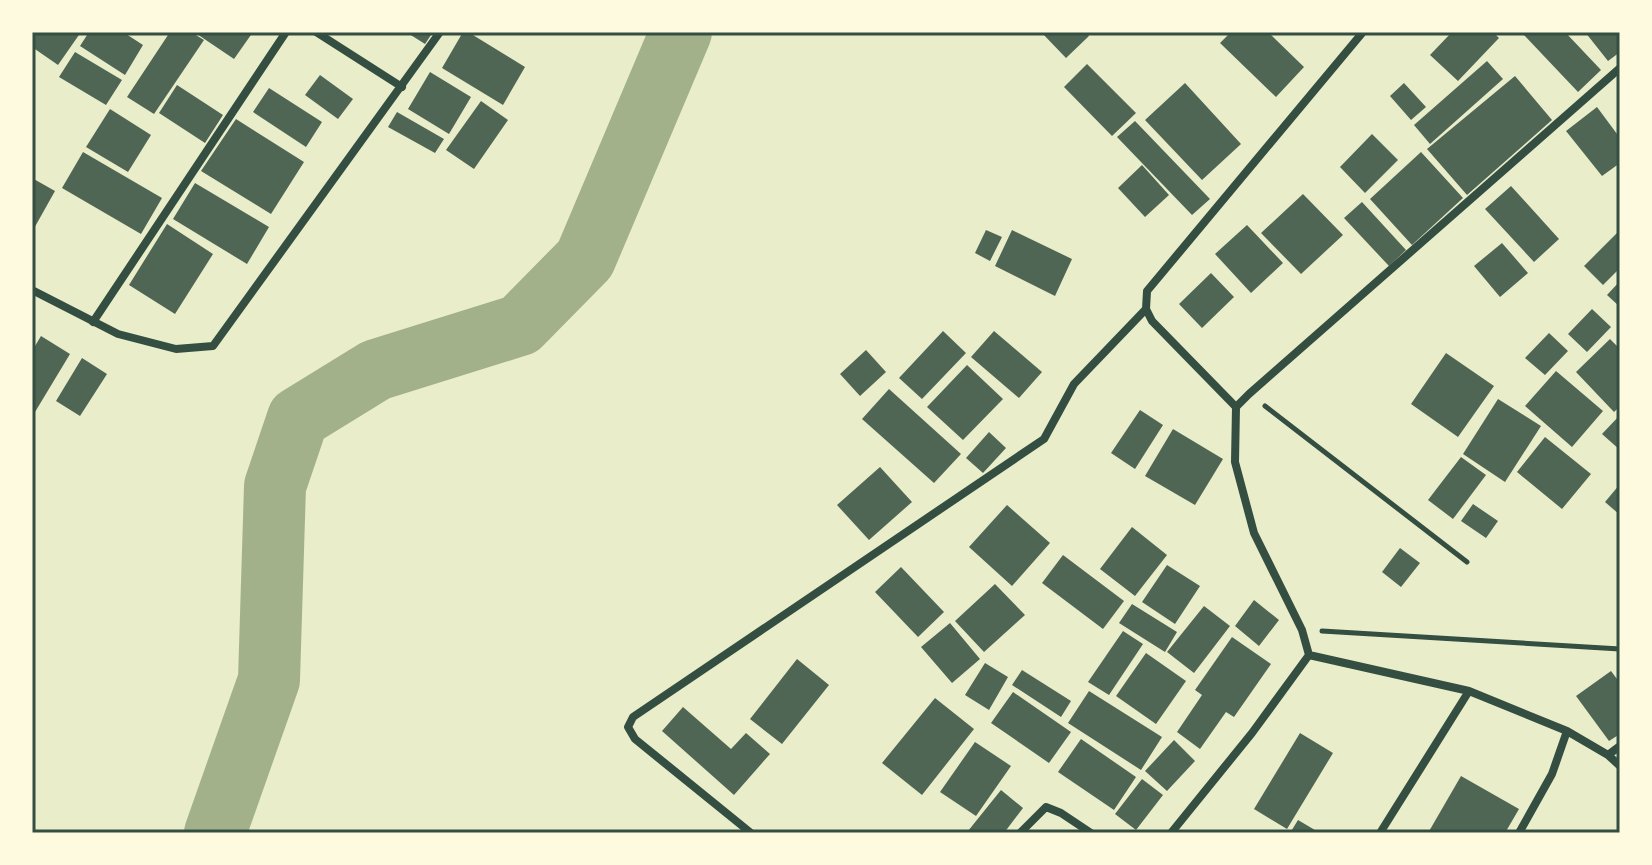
<svg xmlns="http://www.w3.org/2000/svg" width="1652" height="865" viewBox="0 0 1652 865" font-family="Commissioner,sans-serif">
	<style>
		.lines { fill: none; stroke-linecap: round; stroke-linejoin: round }
		.river { stroke: #a3b18a; stroke-width: 62 }
		.building { fill: #4f6655 }
		.path { stroke: #344e41; stroke-width: 5 }
		.minor { stroke: #344e41; stroke-width: 8 }
		.neatline { fill: none; stroke: #344e41; stroke-width: 3 }
	</style>
	<rect width="100%" height="100%" fill="#e9edc9"/>
	<g class="lines">
		<path class="river" d="M215 833 269 680 275 486 298 418 376 370 520 325 585 259 681 32"/>
	</g>
	<path class="building" d="M32 32H81L58 65 32 47Z
		M89 32H123L143 45 125 75 80 46Z
		M170 32H191L204 40 154 114 127 97Z
		M194 32H253L234 59Z
		M406 32H433L425 44Z
		M463 32H468L525 67 503 105 442 68Z
		M1041 32H1086L1089 36 1066 58Z
		M1231 32H1268L1304 67 1276 97 1220 43Z
		M1452 32H1493L1499 38 1458 81 1430 55Z
		M1524 32H1565L1601 70 1578 92 1522 33Z
		M1585 32H1620V52L1608 61Z
		M75 52 122 80 106 105 59 77Z
		M1487 61 1503 79 1430 144 1414 125Z
		M1087 64 1136 113 1112 136 1064 87Z
		M430 72 471 97 449 134 408 109Z
		M320 75 353 99 338 119 305 95Z
		M1515 76 1552 120 1467 195 1427 149Z
		M1185 83 1241 144 1202 180 1145 120Z
		M1404 83 1426 107 1411 120 1390 96Z
		M177 85 223 115 205 143 159 113Z
		M269 88 322 122 306 147 253 112Z
		M481 101 508 120 474 169 446 150Z
		M1597 107 1620 138V163L1602 176 1566 131Z
		M110 109 151 135 128 172 86 147Z
		M397 112 444 139 435 153 388 127Z
		M236 119 304 162 271 214 201 171Z
		M1135 121 1210 199 1192 215 1117 137Z
		M1372 134 1398 160 1365 193 1340 167Z
		M83 152 162 198 141 234 62 188Z
		M1421 152 1463 198 1412 245 1370 199Z
		M1142 165 1169 195 1145 217 1118 188Z
		M32 178 55 191 32 232Z
		M195 183 269 227 247 264 173 219Z
		M1511 186 1559 239 1534 262 1485 209Z
		M1303 194 1343 235 1301 274 1261 233Z
		M1362 202 1406 250 1389 266 1344 218Z
		M167 224 213 254 175 314 129 285Z
		M1247 225 1283 263 1251 293 1215 254Z
		M986 230 1002 237 990 261 975 253Z
		M1012 230 1072 259 1055 296 995 266Z
		M1620 230V268L1603 285 1584 266Z
		M1502 243 1528 273 1500 297 1474 266Z
		M1211 273 1234 297 1202 328 1179 304Z
		M1620 281V307L1607 295Z
		M1592 309 1611 327 1587 352 1568 334Z
		M943 331 966 353 922 399 899 378Z
		M994 331 1042 372 1019 398 971 357Z
		M1549 333 1568 351 1545 375 1525 358Z
		M41 336 70 354 32 417V351Z
		M1610 339 1620 349V406L1614 412 1576 372Z
		M866 350 886 372 860 396 840 374Z
		M1446 353 1494 386 1458 437 1411 404Z
		M82 358 107 374 80 416 56 401Z
		M967 365 1003 399 963 440 927 407Z
		M1556 371 1603 411 1572 447 1525 406Z
		M889 389 961 454 934 483 862 419Z
		M1498 399 1541 426 1505 482 1463 454Z
		M1140 410 1163 425 1135 469 1111 453Z
		M1620 415V450L1602 434Z
		M1173 429 1223 459 1195 505 1145 476Z
		M989 432 1006 448 983 473 966 458Z
		M1545 437 1591 474 1562 509 1517 472Z
		M1461 457 1486 475 1453 519 1428 500Z
		M880 467 912 502 869 540 837 505Z
		M1620 484V515L1605 502Z
		M1473 504 1498 521 1486 538 1461 521Z
		M1007 505 1050 543 1012 586 969 547Z
		M1132 527 1167 555 1135 596 1100 569Z
		M1400 548 1420 563 1401 587 1382 572Z
		M1063 555 1124 601 1103 629 1042 583Z
		M1167 565 1200 586 1175 624 1142 602Z
		M901 567 944 612 918 637 875 592Z
		M995 584 1025 615 984 652 955 621Z
		M1254 600 1279 620 1259 646 1235 626Z
		M1132 604 1177 632 1165 652 1119 623Z
		M1204 606 1230 626 1194 673 1167 652Z
		M950 623 980 659 952 683 921 647Z
		M1123 631 1143 644 1109 695 1088 682Z
		M1232 637 1271 664 1234 717 1226 712 1200 749 1177 732 1202 695 1195 690Z
		M1146 653 1186 681 1156 724 1116 696Z
		M797 659 829 685 782 744 750 719Z
		M985 663 1008 677 989 710 965 695Z
		M1022 670 1071 701 1061 717 1012 685Z
		M1611 671 1620 683V734L1609 741 1576 696Z
		M1089 691 1162 737 1141 770 1068 723Z
		M1013 692 1071 732 1049 763 991 723Z
		M935 698 974 729 922 795 882 763Z
		M683 707 731 749 746 733 770 754 734 795 662 731Z
		M1300 733 1333 753 1287 829 1254 809Z
		M1081 739 1136 777 1114 810 1058 772Z
		M1174 740 1195 761 1167 791 1145 771Z
		M975 742 1011 766 976 816 940 792Z
		M1461 776 1519 809 1505 833H1428Z
		M1142 779 1163 795 1136 830 1115 814Z
		M1001 790 1023 808 1004 833H971L968 831Z
		M1298 820 1320 833H1290Z"/>
	<g class="lines">
		<path class="path" d="M1265 406 1467 562
			M1322 631 1620 649"/>
		<path class="minor" d="M316 32 402 87
			M32 290 118 334 176 349 213 346 440 32
			M93 322 286 32
			M1236 407 1249 394 1620 68
			M1309 655 1469 691 1567 731 1608 755 1620 766
			M1608 755 1620 746
			M751 833 635 739 628 727 633 717 1044 439 1074 384 1146 309
			M1020 833 1046 807 1061 813 1091 833
			M1171 833 1252 733 1309 655 1302 630 1254 533 1235 462 1236 407 1152 321 1146 309 1147 291 1363 32
			M1380 833 1469 691
			M1519 833 1552 774 1567 731"/>
	</g>
	<rect width="1652" height="865" fill="none" stroke="#fefae0" stroke-width="68"/>
	<rect x="34" y="34" width="1584" height="797" class="neatline"/>
</svg>
